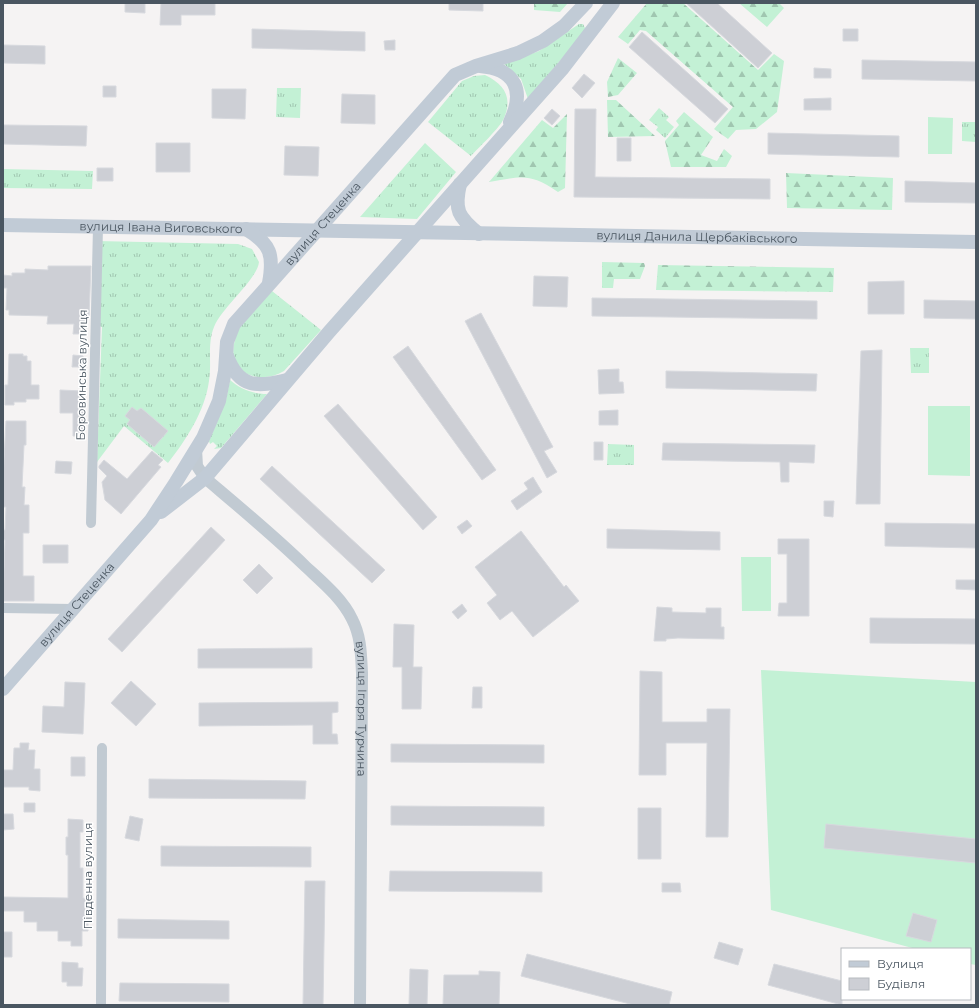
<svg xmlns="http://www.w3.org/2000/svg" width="979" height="1008" viewBox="0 0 979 1008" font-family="Montserrat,sans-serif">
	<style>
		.grass { fill: url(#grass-tufts) }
		.forest { fill: url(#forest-firs) }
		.pitch { fill: #c3f1d5 }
		.building { fill: #cdcfd5; stroke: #d7d9de }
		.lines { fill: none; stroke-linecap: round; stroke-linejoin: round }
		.minor { stroke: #c1cad2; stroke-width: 10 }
		.tertiary { stroke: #c1cad2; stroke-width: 12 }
		.secondary { stroke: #c1cbd6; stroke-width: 14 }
		.labels { text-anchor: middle; stroke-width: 3; stroke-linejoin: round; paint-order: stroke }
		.street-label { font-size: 12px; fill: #4a5661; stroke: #fff }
	</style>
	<defs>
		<pattern id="grass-tufts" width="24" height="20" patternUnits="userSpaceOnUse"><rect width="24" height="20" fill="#c3f1d5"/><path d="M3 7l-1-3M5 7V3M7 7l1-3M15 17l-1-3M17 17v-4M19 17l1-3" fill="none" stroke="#a0c6b0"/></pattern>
		<pattern id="forest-firs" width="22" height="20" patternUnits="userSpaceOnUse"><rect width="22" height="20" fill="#c3f1d5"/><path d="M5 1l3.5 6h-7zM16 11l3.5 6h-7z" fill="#a0c6b0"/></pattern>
	</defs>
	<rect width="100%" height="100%" fill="#f5f3f3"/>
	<path class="grass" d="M579 24H583L586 30 528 99 521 79 504 64 539 51Z
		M485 75C504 84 513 97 504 118 501 127 478 148 471 156L428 122 462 81 474 76Z
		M277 88H301L300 118 276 117Z
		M659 108 669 117 666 120 674 127 665 138 656 130 658 127 649 120Z
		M962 122H976V142L962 141Z
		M425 143 456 172 417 219 360 217Z
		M3 169 93 171 92 189 3 188Z
		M96 241 238 244 252 249 259 262C257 280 223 306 214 327 207 344 212 363 209 381 205 411 186 440 168 463L124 426 97 462 102 327 93 324Z
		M272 291 321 330 284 371C259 386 225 373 235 340 236 336 237 331 239 328 247 315 261 303 272 291Z
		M910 348H929V373H911Z
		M230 380C240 389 253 394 267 394L221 448 214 449 217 446 213 442 210 444 209 441 226 400Z
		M608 444 634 445V465H607Z"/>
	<path class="forest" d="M534 3H568L560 12 534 10Z
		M647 3H683L758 70 774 54 784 61 777 112 756 129 736 130 728 139 714 129 733 107 646 31 640 30 628 44 618 37Z
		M739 3H779L784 8 767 27Z
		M618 58 637 73 618 95 608 97 607 82Z
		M607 100H616L655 136 608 137Z
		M684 112 713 137 701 155 717 161 724 149 732 156 726 167H671L665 141 679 125 676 121Z
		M567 114 565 188 558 192C529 172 521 177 489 182L542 120 553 128Z
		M786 173 893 178 892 210 787 208Z
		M602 262 644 263 645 266 640 279H614L613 288H602Z
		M658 265 834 268 833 292 656 290Z"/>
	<path class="pitch" d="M928 117 953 118 952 154H928Z
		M928 406H970V476L928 475Z
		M741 557H771V611H742Z
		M761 670 976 682V965L970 964V949H916L771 910Z"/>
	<path class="building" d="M125 3H145V13L125 12Z
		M161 3H215V15H181V25H160Z
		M449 3H483V11L449 10Z
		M686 3H717L772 53 758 68Z
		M252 29 365 32V51L252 48Z
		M843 29H858V41H843Z
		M642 32 728 109 715 123 629 47Z
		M395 40V50H385L384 41Z
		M3 45 45 46V64L3 63Z
		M862 60 976 62V81L862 79Z
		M814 68 831 69V78H814Z
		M584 74 595 83 582 98 572 88Z
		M103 86H116V97H103Z
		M212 89H246L245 119 212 118Z
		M342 94 375 95V124L341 123Z
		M831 98V110H804V99Z
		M552 109 560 116 552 125 544 118Z
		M575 109H596L595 177 770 179V199L574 197Z
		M3 125 87 126 86 146 3 144Z
		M768 133 899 136V157L768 154Z
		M617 138H631V161H617Z
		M156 143H190V172H156Z
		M285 146 319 147 318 176 284 175Z
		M97 168H113V181H97Z
		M905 181 976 183V203L905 202Z
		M48 266H91L89 316H86V334H73L74 324H47L48 316 9 315V310H6L7 288H3V275L12 276V273H25V269L48 270Z
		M534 276 568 277 567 307 533 306Z
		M904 281V314H868V282Z
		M592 298 817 301V319L592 316Z
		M924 300 976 301V319L924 318Z
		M481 313 553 447 544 451 557 472 547 478 465 321Z
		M408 346 496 470 482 480 393 357Z
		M882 350 880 504H856L861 351Z
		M9 354H23V356H27V361H31V385H39V399H26V402H14V405H5V385H8Z
		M73 355 83 356V367H72Z
		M619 369V382H623L624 393 599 394 598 370Z
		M666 371 817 374 816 391 666 388Z
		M60 390 83 391 84 436H73V413H60Z
		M338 404 437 517 423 530 324 416Z
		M132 407 137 411 141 408 168 431 154 447 127 424 130 420 125 416Z
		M618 410V425H599V411Z
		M6 421H26V445H24L22 487H25L24 505H29V533H23V576H34V601H3L5 540H3V530H5L6 507H3V479Z
		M594 442H603V460H594Z
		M663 443 815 445 814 463 789 462V482H781L780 462 662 460Z
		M152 451 163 460 158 465 161 467 121 514 105 500 102 482 107 476 99 468V466L104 460 127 479Z
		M56 461 72 462 71 474 55 473Z
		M272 466 385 570 372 583 260 479Z
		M533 477 542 492 517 510 511 501 528 489 524 483Z
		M824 501H834L833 517 824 516Z
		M467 520 472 526 462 534 457 527Z
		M885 523 976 524V548L885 546Z
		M211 527 225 540 122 652 108 639Z
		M607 529 720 532V550L607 548Z
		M521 531 564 587 566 585 579 601 533 637 512 611 500 620 487 603 497 595 475 567Z
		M778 539H809V616H778L779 603H787V554H778Z
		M43 545H68V563H43Z
		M259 564 273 578 257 594 243 580Z
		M956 580H976V590L956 589Z
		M462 604 467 611 458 619 452 612Z
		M657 607 672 608V612L706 613V608H721V627H724V639L678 638 666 639V641H654Z
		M870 618 976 619V644L870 643Z
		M394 624 414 625 413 667H422L421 709H402V667H393Z
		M312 648V668H198V649Z
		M640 671 662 672V722H707V709H730L728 837H706L707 743H666V775H639Z
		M131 681 156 704 136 726 111 703Z
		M65 682 85 683 83 734 42 732 43 706 64 707Z
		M473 687H482V708H472Z
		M338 702V712L332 713V734H337L338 744H313V725L199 726V703Z
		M20 743H29L28 750H35L34 769H40V791L29 790V787H3V770H13L14 748H20Z
		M391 744 544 745V763L391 762Z
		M71 757H85V776H71Z
		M149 779 306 781 305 799 149 798Z
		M24 803H35V812H24Z
		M391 806 544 807V826L391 825Z
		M638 808H661V859H638Z
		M3 814H13L14 829 3 830Z
		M130 816 143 819 139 841 125 838Z
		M68 819 83 820V832H80V868H83V898H88V931H82V946H71V941H58V931H37V922H24V911H3V897L68 898V855H66V837H68Z
		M826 824 976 839V863L824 848Z
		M161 846 311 847V867L161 866Z
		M390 871 542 872V892L389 891Z
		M305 881H325L323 1005H303Z
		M662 883H680L681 892H662Z
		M913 913 937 920 931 942 906 936Z
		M118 919 229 921V939L118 938Z
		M3 932H12V957H3Z
		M719 942 743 949 738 965 714 958Z
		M527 954 672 992 669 1005H634L521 976Z
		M62 962 78 963V968H83L82 986H67V982H62Z
		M774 964 842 981V1005L768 985Z
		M410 969 428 970 427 1005H409Z
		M479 971 500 972 499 1005H443L444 975H479Z
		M120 983 229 984V1002L119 1001Z"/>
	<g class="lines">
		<path class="minor" d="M91 523 98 227
			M3 608 73 609
			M101 1005 102 748"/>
		<path class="tertiary" id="s1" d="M196 449 197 466 205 478C238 506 272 534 304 565 321 581 342 598 352 619 361 636 361 654 362 673L360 1005"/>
		<g class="secondary">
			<path d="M480 66C516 69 525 91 510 122"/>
			<path d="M460 184C454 210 458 217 479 234"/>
			<path id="s2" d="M3 225 976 242"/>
			<path d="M246 229C271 244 274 255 269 283"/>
			<path d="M227 356C239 389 258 387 287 380"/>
			<path d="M161 512 205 478 329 332 563 68 613 3"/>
			<path id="s3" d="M3 689 151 520 176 482 203 438 219 401 225 371 227 342 234 324 455 75 476 66 518 53 543 41 564 26 586 3"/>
		</g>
	</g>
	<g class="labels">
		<g class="street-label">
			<text dy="4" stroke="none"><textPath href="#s3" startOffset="575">вулиця Стеценка</textPath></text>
			<text dy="4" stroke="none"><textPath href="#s2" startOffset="158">вулиця Івана Виговського</textPath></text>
			<text dy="4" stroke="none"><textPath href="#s2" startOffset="694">вулиця Данила Щербаківського</textPath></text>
			<text transform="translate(82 375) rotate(-89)" y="4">Боровинська вулиця</text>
			<text dy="4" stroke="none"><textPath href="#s3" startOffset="112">вулиця Стеценка</textPath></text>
			<text dy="4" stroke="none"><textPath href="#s1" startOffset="327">вулиця Ігоря Турчина</textPath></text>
			<text transform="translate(88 876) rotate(-90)" y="4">Південна вулиця</text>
		</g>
	</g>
	<rect width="979" height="1008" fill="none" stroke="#4a5661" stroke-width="8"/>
	<rect x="841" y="948" width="130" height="52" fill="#ffffff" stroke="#b7bbc0"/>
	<rect x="849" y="961" width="20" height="6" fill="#c1cbd6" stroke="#b7bbc0"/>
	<text x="877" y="968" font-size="12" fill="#4a5661">Вулиця</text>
	<rect x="849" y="978" width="20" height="12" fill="#cdcfd5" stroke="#b7bbc0"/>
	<text x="877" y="988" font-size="12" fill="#4a5661">Будівля</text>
</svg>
